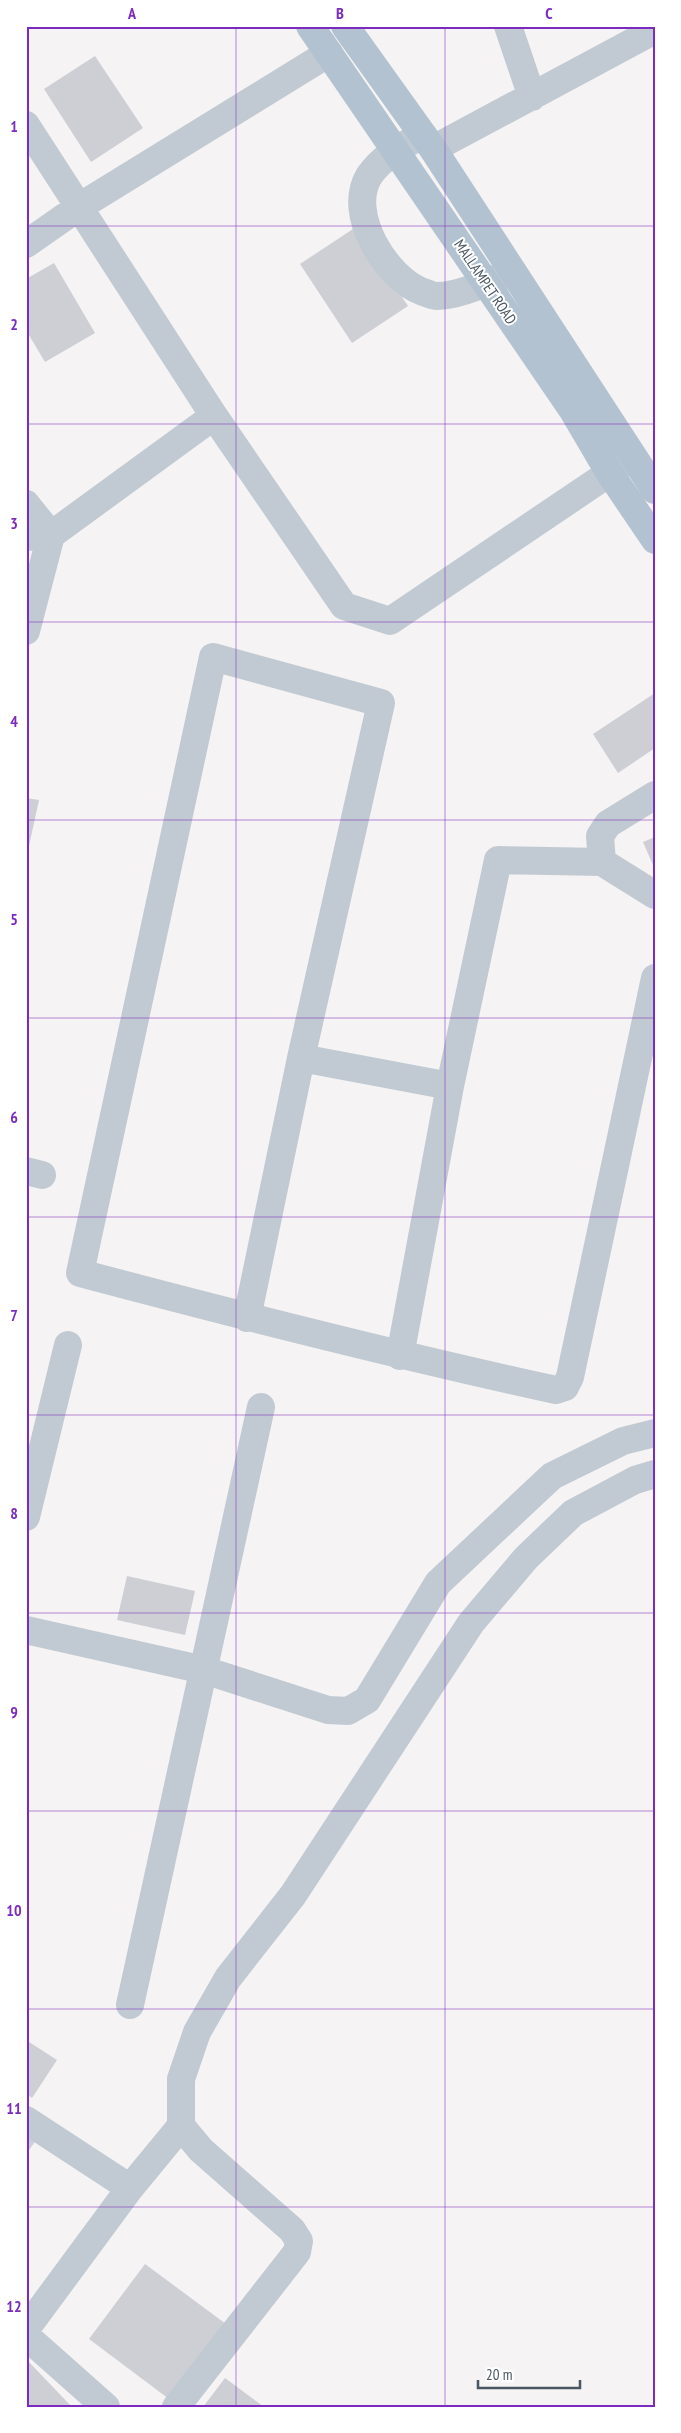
<svg xmlns="http://www.w3.org/2000/svg" width="681" height="2433" viewBox="0 0 681 2433" font-family="'PT Sans Narrow',sans-serif">
	<style>
		.building { fill: #cdcfd5 }
		.lines { fill: none; stroke-linecap: round; stroke-linejoin: round }
		.minor { stroke: #c1cad2; stroke-width: 28 }
		.major { stroke: #b3c2d1; stroke-width: 28 }
		.grid { fill: none; stroke: #7b2cbf; stroke-width: 1; stroke-opacity: 0.55 }
		.labels { text-anchor: middle; stroke-width: 4; stroke-linejoin: round; paint-order: stroke }
		.street-label { font-size: 15px; fill: #4a5661; stroke: #fff }
		.neatline { fill: none; stroke: #7b2cbf; stroke-width: 2 }
		.grid-label { font-size: 16px; text-anchor: middle; font-weight: bold; fill: #7b2cbf }
	</style>
	<rect width="100%" height="100%" fill="#f5f3f3"/>
	<path class="building" d="M95 56 143 128 91 162 44 89Z
		M356 227 408 306 352 343 300 264Z
		M54 263 95 333 45 362 26 330V279Z
		M655 693V748L618 773 593 734Z
		M26 798 39 800 27 855 26 854Z
		M655 837V864L653 865 643 842Z
		M127 1576 195 1591 185 1635 117 1620Z
		M26 2040 57 2060 32 2098 26 2093Z
		M26 2132 37 2139 26 2154Z
		M145 2264 226 2324 169 2399 89 2339Z
		M28 2361 72 2407H26Z
		M225 2378 264 2407H203Z"/>
	<g class="lines">
		<path class="minor" d="M508 26 532 97
			M26 125 79 207 329 53
			M423 135C403 145 382 157 369 176 346 214 386 278 423 292 427 293 433 296 437 296 460 296 492 281 512 271
			M433 149 655 30
			M26 244 79 207 214 416 344 606 390 621 630 459
			M26 504 51 535 26 631
			M26 537 51 535 214 416
			M655 795 608 824 600 836 602 862 655 895
			M301 1058 381 703 213 657 80 1273C238 1315 396 1355 556 1390L565 1387 570 1377 655 978
			M26 1171 42 1175
			M247 1318 301 1058 450 1086
			M400 1356 450 1086 498 860 602 862
			M26 1517 68 1345
			M26 1630 204 1670 328 1710 348 1711 367 1700 438 1583 552 1476 623 1441 655 1433
			M130 2005 261 1407
			M26 2120 130 2188 26 2329
			M130 2188 181 2126
			M26 2336 106 2407
			M176 2407 297 2252 299 2241 292 2230 201 2150 181 2126V2079L197 2032 228 1978 293 1895 471 1623 526 1558 573 1513 635 1480 655 1474"/>
		<path class="major" d="M310 26 572 409 609 472 655 540
			M345 26 433 149 655 490"/>
	</g>
	<path class="grid" d="M236 26V2407M445 26V2407M26 226H655M26 424H655M26 622H655M26 820H655M26 1018H655M26 1217H655M26 1415H655M26 1613H655M26 1811H655M26 2009H655M26 2207H655"/>
	<g class="labels">
		<g class="street-label">
			<text transform="translate(485 282) rotate(56)" y="5">MALLAMPET ROAD</text>
		</g>
	</g>
	<rect width="681" height="2433" fill="none" stroke="#ffffff" stroke-width="55"/>
	<path d="M478 2380v8h102v-8" fill="none" stroke="#4a5661" stroke-width="2.5"/>
	<text x="486" y="2380" font-size="15" fill="#4a5661" stroke="#ffffff" stroke-width="4" paint-order="stroke">20 m</text>
	<rect x="28" y="28" width="626" height="2378" class="neatline"/>
	<g class="grid-label">
		<text x="132" y="19">A</text>
		<text x="340" y="19">B</text>
		<text x="549" y="19">C</text>
		<text x="14" y="132">1</text>
		<text x="14" y="330">2</text>
		<text x="14" y="529">3</text>
		<text x="14" y="727">4</text>
		<text x="14" y="925">5</text>
		<text x="14" y="1123">6</text>
		<text x="14" y="1321">7</text>
		<text x="14" y="1519">8</text>
		<text x="14" y="1718">9</text>
		<text x="14" y="1916">10</text>
		<text x="14" y="2114">11</text>
		<text x="14" y="2312">12</text>
	</g>
</svg>
